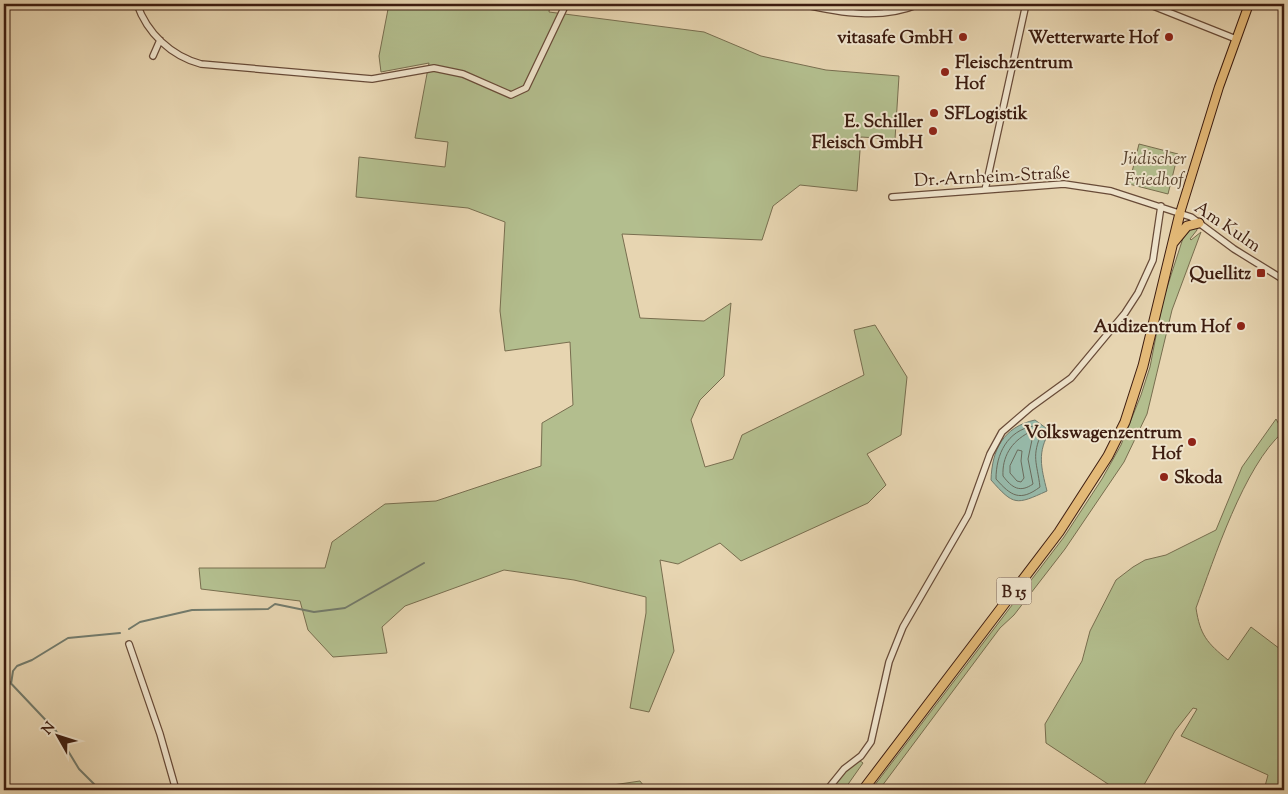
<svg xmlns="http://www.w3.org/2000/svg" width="1288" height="794" viewBox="0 0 1288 794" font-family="'Sorts Mill Goudy',serif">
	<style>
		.green { fill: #b3be8e; stroke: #786e4f }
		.water { fill: #97b9a9; stroke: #737b6c }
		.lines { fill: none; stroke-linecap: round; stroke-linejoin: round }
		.shore { stroke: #6a6b5c; stroke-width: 1 }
		.stream { stroke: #737b6c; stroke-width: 2 }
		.minor-casing { stroke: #684b38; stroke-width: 8 }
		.major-casing { stroke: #3d1d10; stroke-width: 10 }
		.highway-casing { stroke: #3d1d10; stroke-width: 11 }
		.minor { stroke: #efe4cc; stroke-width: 5.5 }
		.major { stroke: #e4ba78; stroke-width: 8 }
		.highway { stroke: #e4ba78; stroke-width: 9 }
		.poi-dot { fill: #8f2418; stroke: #efe4cc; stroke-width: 2 }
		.labels { text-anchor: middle; stroke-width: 4; stroke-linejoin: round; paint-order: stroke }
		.shield { fill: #efe4cc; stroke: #725948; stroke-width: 1 }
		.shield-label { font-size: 16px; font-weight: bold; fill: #3d1d10 }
		.poi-label { font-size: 18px; font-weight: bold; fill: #3d1d10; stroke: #efe4cc; text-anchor: end }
		.park-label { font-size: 18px; font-style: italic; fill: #5a4530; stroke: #efe4cc }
		.street-label { font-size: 18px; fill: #3d1d10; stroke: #efe4cc }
	</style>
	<rect width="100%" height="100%" fill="#e7d5b1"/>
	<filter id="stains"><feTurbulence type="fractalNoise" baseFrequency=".004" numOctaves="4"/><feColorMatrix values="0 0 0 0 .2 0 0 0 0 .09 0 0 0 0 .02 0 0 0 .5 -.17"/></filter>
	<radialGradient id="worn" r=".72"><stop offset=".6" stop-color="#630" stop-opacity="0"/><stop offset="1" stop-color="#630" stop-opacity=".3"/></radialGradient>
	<path class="green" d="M389 4H550L549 12 704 32 761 56 826 70 899 76 895 139 861 137 857 191 800 185 773 206 762 240 622 234 640 318 704 321 731 303 724 376 700 400 691 420 705 467 733 459 742 435 864 375 854 330 875 325 907 377 901 435 867 454 886 485 868 503 741 561 720 543 678 564 660 560 674 651 649 712 630 708 646 613V597L574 580 504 570 405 606 382 627 387 653 333 657 308 630 300 601 201 589 199 568H325L332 542 385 504 436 501 541 466 542 423 573 405 570 342 505 351 500 311 505 222 468 208 356 197 359 157 445 167 448 142 415 138 429 63 381 72 379 56Z
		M1139 144 1178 154 1168 194 1129 184Z
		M1197 227V230L1190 239 1191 240 1201 232 1172 310 1147 414 1124 462 1065 549 1014 615 1000 628 879 790H871L1064 537 1102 479 1121 445 1141 395 1150 367 1163 300 1184 235 1188 229Z
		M1276 419 1283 432C1244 466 1214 559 1196 608 1200 635 1207 643 1228 660L1251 627 1284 652V790H1264L1268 775 1181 736 1197 709 1193 708 1175 731 1141 790H1117L1046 743 1045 724 1082 661 1090 631 1116 580 1133 567 1145 560 1166 555 1216 530 1242 467Z
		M859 760 863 763 844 790H830L838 779Z
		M640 781 647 790H595L599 787Z"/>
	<path class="water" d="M1035 420 1050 431C1037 452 1041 467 1047 491 1016 505 1014 506 991 480 992 450 1003 427 1035 420Z"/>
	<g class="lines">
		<path class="shore" d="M1033 426 1042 432C1031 457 1037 462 1040 487 1020 502 1011 496 996 479 996 454 1007 431 1033 426Z
			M1028 433 1033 435 1028 459 1033 484C1020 493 1012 488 1003 476 1002 457 1011 442 1028 433Z
			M1018 450 1022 451 1021 461 1024 478 1021 482 1017 481 1010 473V466Z"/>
		<path class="stream" d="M129 629 140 622 192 610 268 609 275 604 314 612 345 608 424 563
			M4 676 56 731 79 769 100 790
			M11 684 13 671 17 666 32 660 68 638 120 633
			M4 719C11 730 10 734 4 744"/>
		<g class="minor-casing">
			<path id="minor" d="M137 4C147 33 171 56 201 64L372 79 434 68 463 74 511 95 526 88 566 4
				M802 4C841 13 882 20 919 4
				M1148 4 1236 39
				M153 56 160 40
				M985 190 1026 4
				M892 197 1064 184 1111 191 1191 217 1234 249 1284 280
				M129 644 160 734 176 790
				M827 790 844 769 861 756 871 742 889 662 903 627 968 515 990 454 1002 432 1031 407 1071 378 1125 313 1138 293 1153 260 1161 206"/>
		</g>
		<g class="major-casing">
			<path id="major" d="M1180 213 1219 87 1249 4"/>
		</g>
		<g class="highway-casing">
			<path id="highway" d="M1173 243 1187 226 1199 223
				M863 790 1059 532 1108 456 1125 422 1143 366 1180 213"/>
		</g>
		<use href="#minor" class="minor"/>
		<use href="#major" class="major"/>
		<use href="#highway" class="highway"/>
	</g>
	<g class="poi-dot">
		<circle cx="963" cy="37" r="5"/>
		<circle cx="1169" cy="37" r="5"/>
		<circle cx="945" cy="72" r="5"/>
		<circle cx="934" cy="113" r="5"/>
		<circle cx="933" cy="131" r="5"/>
		<rect x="1256" y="268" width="10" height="10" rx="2.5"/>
		<circle cx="1241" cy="326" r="5"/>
		<circle cx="1192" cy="442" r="5"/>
		<circle cx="1164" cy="477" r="5"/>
	</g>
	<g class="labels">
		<rect class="shield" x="996.5" y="577.5" width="35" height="27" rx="4"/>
		<g class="shield-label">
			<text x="1014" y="597">B 15</text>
		</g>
		<g class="poi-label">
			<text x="953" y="43">vitasafe GmbH</text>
			<text x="1159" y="43">Wetterwarte Hof</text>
			<text x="955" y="68" text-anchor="start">Fleischzentrum<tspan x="955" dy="21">Hof</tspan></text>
			<text x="944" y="119" text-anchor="start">SFLogistik</text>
			<text x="923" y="127">E. Schiller<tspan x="923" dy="21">Fleisch GmbH</tspan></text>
			<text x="1251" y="279">Quellitz</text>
			<text x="1231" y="332">Audizentrum Hof</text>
			<text x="1182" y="438">Volkswagenzentrum<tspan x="1182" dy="21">Hof</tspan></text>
			<text x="1174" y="483" text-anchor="start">Skoda</text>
		</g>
		<g class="park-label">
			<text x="1154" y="164">Jüdischer<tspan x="1154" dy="21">Friedhof</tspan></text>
		</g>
		<g class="street-label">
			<text transform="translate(992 176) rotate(-3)" y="6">Dr.-Arnheim-Straße</text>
			<text transform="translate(1228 226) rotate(34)" y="6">Am Kulm</text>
		</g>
	</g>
	<rect width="1288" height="794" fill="none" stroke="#e7d5b1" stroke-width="20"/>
	<rect x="5" y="5" width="1278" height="784" fill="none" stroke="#3d1d10" stroke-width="2.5"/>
	<rect x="10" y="10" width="1268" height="774" fill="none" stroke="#3d1d10"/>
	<g transform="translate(58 736) rotate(309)" stroke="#efe4cc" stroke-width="4" paint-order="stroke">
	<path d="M0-4L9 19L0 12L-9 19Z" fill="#3d1d10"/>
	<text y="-8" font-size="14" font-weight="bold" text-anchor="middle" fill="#3d1d10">N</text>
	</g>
	<rect width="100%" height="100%" filter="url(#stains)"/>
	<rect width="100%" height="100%" fill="url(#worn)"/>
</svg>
